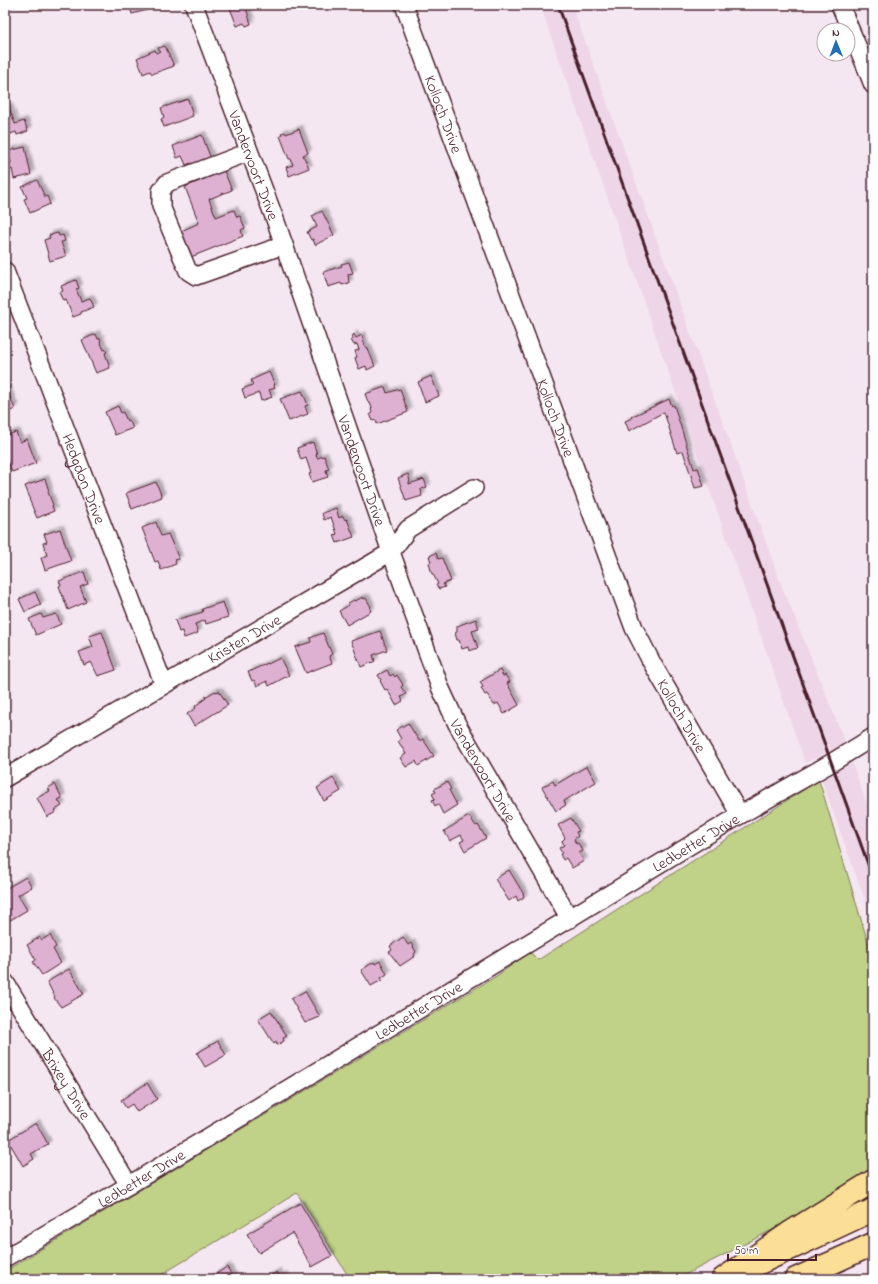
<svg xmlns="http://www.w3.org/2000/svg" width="878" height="1284" viewBox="0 0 878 1284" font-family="'Indie Flower',sans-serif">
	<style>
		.built { fill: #eed6e8 }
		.green { fill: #bfd287; stroke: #847859 }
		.building { fill: #deb0d2; stroke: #4a1f2b; filter: url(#shadow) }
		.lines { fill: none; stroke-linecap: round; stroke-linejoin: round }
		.minor-casing { stroke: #4a1f2b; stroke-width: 20 }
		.major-casing { stroke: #4a1f2b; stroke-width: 25 }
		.highway-casing { stroke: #4a1f2b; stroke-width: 25 }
		.minor { stroke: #fff; stroke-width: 17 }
		.major { stroke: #fbdf96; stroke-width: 22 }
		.highway { stroke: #fbdf96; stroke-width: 22 }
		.rail { stroke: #4a1f2b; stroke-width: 3 }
		.labels { text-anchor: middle; stroke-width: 4; stroke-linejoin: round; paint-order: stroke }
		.street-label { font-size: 16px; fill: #4a1f2b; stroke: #fff }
	</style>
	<defs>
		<filter id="shadow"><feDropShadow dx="3.5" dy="-3.5" stdDeviation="1" flood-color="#0004"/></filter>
	</defs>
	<rect width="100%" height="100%" fill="#f5e7f2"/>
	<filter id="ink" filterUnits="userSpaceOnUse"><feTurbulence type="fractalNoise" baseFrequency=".025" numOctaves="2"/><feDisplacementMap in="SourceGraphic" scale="8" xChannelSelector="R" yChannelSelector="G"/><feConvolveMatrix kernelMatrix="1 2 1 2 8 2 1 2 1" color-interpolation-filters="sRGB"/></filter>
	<g filter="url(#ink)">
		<path class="built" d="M540 5H572L780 581 846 744 805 763Z
			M849 753 873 822V923L819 773Z"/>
		<path class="green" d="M819 780 873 959V1170L832 1199 677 1279H350L297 1193 154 1279H5V1271L498 975 530 952 538 960Z"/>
		<path class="building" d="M129 5H167L132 14Z
			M239 5H245L251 24 246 26 244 23 237 26 230 8Z
			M165 46 174 66 152 74 150 71 143 74 137 58 155 50 156 53 160 51 158 48Z
			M188 99 193 116 164 127 161 119 164 117 161 108Z
			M9 107 15 124 24 121 28 131 17 135 16 132 5 136V109Z
			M299 129 308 153 303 155 309 168 289 176 286 167 293 165 291 159H289L280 136 282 135 281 133 285 132 286 134Z
			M202 135 211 159 192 166 191 163 186 165 182 156 177 158 173 146Z
			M25 147 31 175 14 179 12 169 10 170 9 164 11 163 8 151Z
			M224 171 232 190 209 199 216 217 234 210 237 217 240 216 245 228 241 230 243 236 191 257 181 231 199 223 185 187Z
			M37 180 45 197 47 196 50 204 30 213 24 199 27 198 22 187Z
			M322 211 334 235 315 245 313 239 311 240 307 232 317 227 312 216Z
			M58 233 59 236 63 235 65 241 61 242 66 256 50 261 44 240 50 238 49 235Z
			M349 262 353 273 348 274 349 283 342 285 341 283 328 287 323 272 342 266 341 264Z
			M76 280 79 288 76 289 81 301 90 298 94 307 81 312V314L73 317 66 300 63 301 59 292 63 291 61 286Z
			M96 334 98 339 100 338 101 340 100 341 104 350 105 349 107 352 105 353 110 368 96 373 82 340Z
			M354 334 356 338 362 335 365 347H367L375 366 367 370 366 366 359 369 356 361 355 358 357 357 355 351 359 350 357 344 354 345 351 340 353 339 352 336Z
			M269 372 275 385H274L275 388 269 390 272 397 261 401 259 393 245 398 242 389 253 385 251 380Z
			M431 376 439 396 425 402 418 382Z
			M5 385 15 409 5 413Z
			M385 387 387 393 400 389 408 412 377 424 376 420 373 421 370 414 372 413 371 409 372 408 370 403 369 404 365 394Z
			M302 391 308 405 305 406 308 414 289 421 280 399Z
			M669 399 672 406 674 405 694 469 698 468 704 486 695 488 683 451 677 453 664 412 629 431 625 421 632 418 631 417Z
			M118 406 121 413 123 412 127 421 129 420 133 428 115 435 105 412Z
			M16 432 20 442 27 439 36 463 12 472 5 456V436Z
			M313 442 317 454 316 455 317 458 324 456 329 469 326 470 328 477 312 482 309 474 311 473 306 458 301 460 297 448Z
			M408 474 410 481 409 482V484L424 479 427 487 421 489 422 496 406 501 398 478Z
			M45 479 49 491 48 492 53 505 52 506 54 511 37 518 29 499 30 498 25 486Z
			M156 482 162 497 132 509 126 493Z
			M336 508 339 518 343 516 345 520 347 519 354 537 337 543 334 535 337 534 331 517 324 520 322 513Z
			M156 522 161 536 168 534 179 559 175 560 176 564 161 570 158 561 155 562 142 528Z
			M60 529 71 561 45 570 41 558 47 555 43 543 47 542 44 534Z
			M436 553 438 559 442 558 451 581 443 584 445 587 439 589 436 585 438 584 433 574H432L429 563 431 562 429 556Z
			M84 572 88 584 80 587 86 602 68 610 59 586 61 585 59 581Z
			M35 592 41 605 25 612 19 599Z
			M363 597 364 599 366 598 371 607 370 608 371 611 347 625 339 611 349 605 348 603 354 600 355 601Z
			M223 602 228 617 206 624 205 620 195 624 198 633 184 638 182 631 179 632 175 620 203 612 202 609Z
			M41 614 43 618 56 614 61 624 36 635 29 619Z
			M476 619 479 629 472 631 478 648 469 651 468 647 462 649 459 640H457L455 633 457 632V626Z
			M380 631 387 650 373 655 375 661 361 667 351 641Z
			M102 632 116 670 98 676 91 662 84 665 79 652 93 647 89 636Z
			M323 633 332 654 329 656 332 663 306 673 295 647 311 642 310 638Z
			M280 658 289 675 269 686 267 681 257 686 254 680 252 681 248 672 268 663V664Z
			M387 670 390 676 393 674 395 677 397 675 403 685 401 687 406 694 401 697 403 701 396 705 387 689 385 690 380 681 381 680 378 675Z
			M500 670 503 676 505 675 510 682 507 683 519 705 504 714 498 703 494 705 487 694 485 695 481 688 483 687 480 682Z
			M215 691 216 692 219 691 228 705 194 726 187 714 196 708 195 706 206 698 205 697Z
			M408 723 419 741 423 739 434 756 418 766 416 761 406 767 400 758 406 754 398 741 401 739 396 730Z
			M587 766 596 782 564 801 566 805 556 811 542 787 553 781 555 785Z
			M333 778 341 791 324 801 317 788Z
			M447 782 451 789 449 790 457 805 443 814 438 804 435 806 432 800 435 799 432 794 436 792 434 789Z
			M55 784 62 798 58 800 62 806 55 810 56 812 47 817 37 798 50 791 48 788Z
			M469 816 476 826 478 825 486 838 465 851 460 842 464 840 461 835 450 841 444 831Z
			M571 818 579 831 576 832 578 836 574 839 576 844 578 843 583 851 579 853 584 861 572 868 566 858 563 860 560 854 562 853 559 848 564 845 562 841 565 838 558 825Z
			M509 870 523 893 524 897 518 901 516 896 509 901 495 879Z
			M26 877 32 887 18 895 27 910 7 922 5 917V889Z
			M50 935 56 947 53 949 61 963 42 975 33 962 36 960 27 945 40 937 42 940Z
			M403 937 408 945 411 943 416 952 414 954 415 956 400 966 389 952 392 950 390 946Z
			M380 961 387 974 381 978 382 980 371 986 361 970 374 962 375 964Z
			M69 969 84 994 61 1007 54 998 55 997 47 982Z
			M305 991 320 1017 305 1023 291 999Z
			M271 1011 287 1036 283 1038 284 1041 277 1045 276 1042 274 1044 258 1019Z
			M218 1041 226 1055 205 1067 197 1053Z
			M147 1083 157 1099 137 1112 132 1104 126 1108 121 1100Z
			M36 1123 48 1144 31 1154 34 1159 23 1166 8 1140Z
			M300 1203 332 1256 312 1267 292 1233 259 1253 247 1234Z
			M227 1267 234 1279H208Z
			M277 1272 280 1277 284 1275 287 1279H269L268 1277Z"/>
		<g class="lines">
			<g class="minor-casing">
				<g id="minor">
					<path id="s1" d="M194 5 276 222 391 552 440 687 457 724 570 919"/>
					<path id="s2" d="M404 5 634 628 652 663 740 815"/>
					<path d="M840 5 866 67 873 85"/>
					<path d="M249 152 167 183 161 191V206L188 271 196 276 284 245"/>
					<path id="s3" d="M5 271 164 685"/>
					<path id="s4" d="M5 778 391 552 408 529 474 488"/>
					<path id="s5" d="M5 982 129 1185"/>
					<path id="s6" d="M5 1258 129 1185 740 815 831 763 873 737"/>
				</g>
			</g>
			<g class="major-casing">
				<path id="major" d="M751 1267 873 1210
					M796 1279 873 1244"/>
			</g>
			<g class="highway-casing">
				<path id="highway" d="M723 1279 791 1232 873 1181"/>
			</g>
			<use href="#minor" class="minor"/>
			<use href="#major" class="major"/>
			<use href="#highway" class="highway"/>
			<path class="rail" d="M558 5 873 878"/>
		</g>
	</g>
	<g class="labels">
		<g class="street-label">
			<text dy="6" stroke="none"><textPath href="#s2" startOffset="116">Kolloch Drive</textPath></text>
			<text dy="6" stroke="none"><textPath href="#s1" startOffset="171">Vandervoort Drive</textPath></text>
			<text dy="6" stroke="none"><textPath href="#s2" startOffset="440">Kolloch Drive</textPath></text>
			<text dy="6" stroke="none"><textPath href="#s1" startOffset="495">Vandervoort Drive</textPath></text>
			<text dy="6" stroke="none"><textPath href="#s3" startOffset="222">Hedgdon Drive</textPath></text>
			<text dy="6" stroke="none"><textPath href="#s4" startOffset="277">Kristen Drive</textPath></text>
			<text dy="6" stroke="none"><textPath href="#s2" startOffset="764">Kolloch Drive</textPath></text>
			<text dy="6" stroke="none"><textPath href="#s1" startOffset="819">Vandervoort Drive</textPath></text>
			<text dy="6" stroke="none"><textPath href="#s6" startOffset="806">Ledbetter Drive</textPath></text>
			<text dy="6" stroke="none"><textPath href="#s6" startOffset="482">Ledbetter Drive</textPath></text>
			<text dy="6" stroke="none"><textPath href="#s5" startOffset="119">Brixey Drive</textPath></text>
			<text dy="6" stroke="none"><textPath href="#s6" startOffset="158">Ledbetter Drive</textPath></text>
		</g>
	</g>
	<rect width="878" height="1284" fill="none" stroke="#fff" stroke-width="20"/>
	<rect x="10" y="10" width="858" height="1264" fill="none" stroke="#4a1f2b" stroke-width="1.5" filter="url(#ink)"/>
	<g transform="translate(836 42) rotate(359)"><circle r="19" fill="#ffffff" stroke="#b7a5aa"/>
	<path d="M0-3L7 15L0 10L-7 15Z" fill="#1f6fb2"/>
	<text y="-6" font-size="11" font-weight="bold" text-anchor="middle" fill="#4a1f2b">N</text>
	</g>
	<path d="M728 1254v6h88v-6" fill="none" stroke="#4a1f2b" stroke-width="2"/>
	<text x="734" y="1254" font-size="12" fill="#4a1f2b" stroke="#ffffff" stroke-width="3" paint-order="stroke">50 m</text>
</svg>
